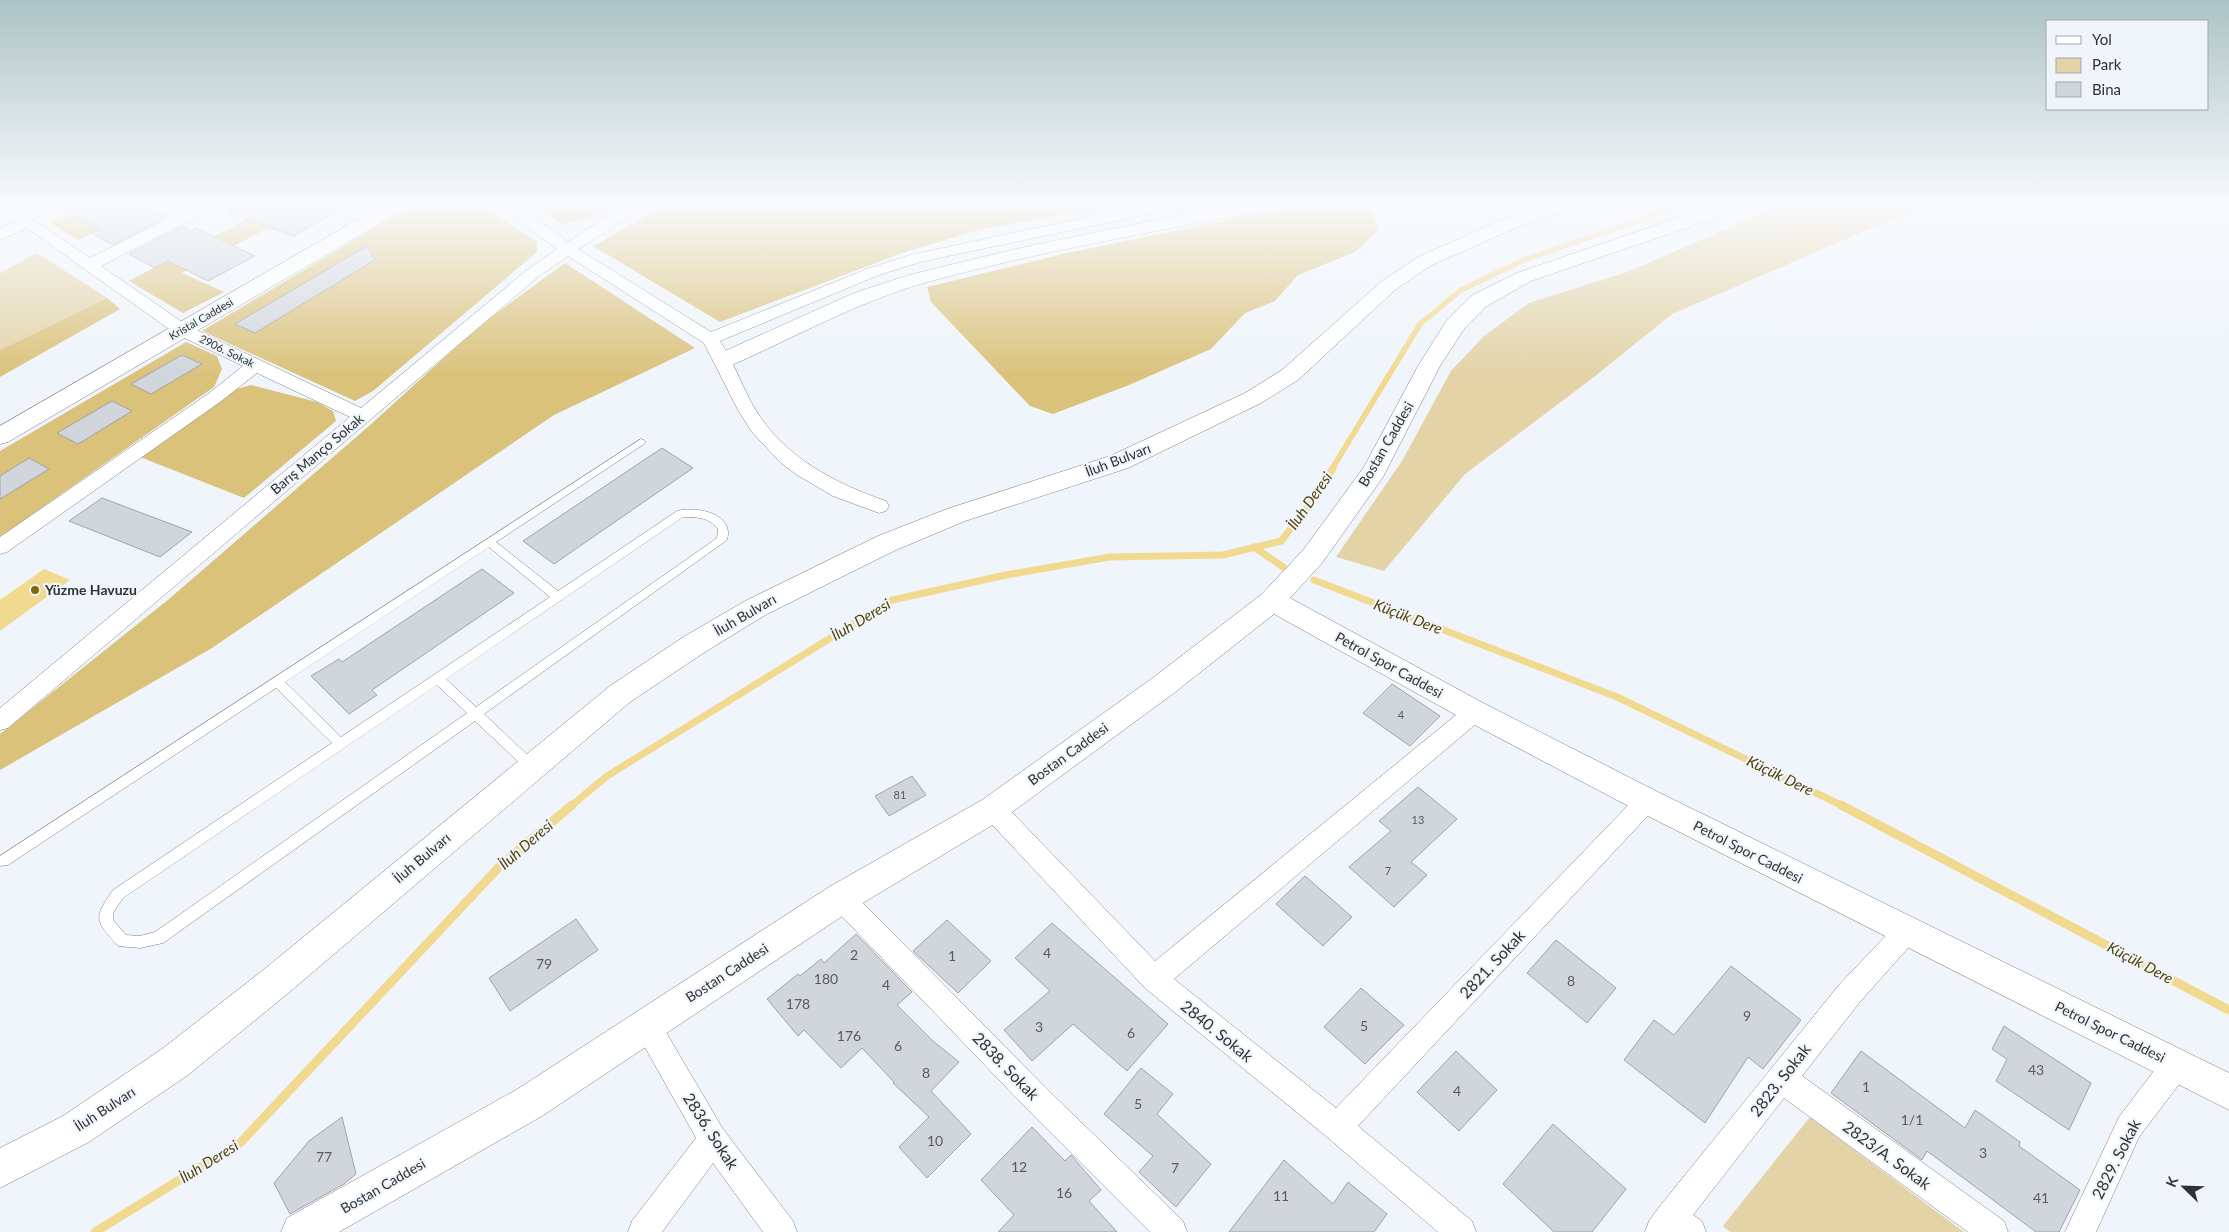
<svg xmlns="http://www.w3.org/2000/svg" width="2229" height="1232" viewBox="0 0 2229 1232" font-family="Lato,sans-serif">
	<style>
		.green { fill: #e3d3a6 }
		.forest { fill: #dbc27b }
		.water { fill: #f2d990 }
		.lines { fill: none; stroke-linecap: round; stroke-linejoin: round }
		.stream-far2 { stroke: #f2d990; stroke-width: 5.5 }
		.stream-far1 { stroke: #f2d990; stroke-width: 7 }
		.stream { stroke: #f2d990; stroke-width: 9 }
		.building { fill: #d0d6dc; stroke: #9ea4a9 }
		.service-casing { stroke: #7b8186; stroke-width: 1 }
		.minor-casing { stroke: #7b8186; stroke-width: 1 }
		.tertiary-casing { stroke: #7b8186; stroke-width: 1 }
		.service { fill: #fff; fill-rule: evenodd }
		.minor { fill: #fff; fill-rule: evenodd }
		.tertiary { fill: #fff; fill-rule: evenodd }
		.poi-dot { fill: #836800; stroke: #eff5fb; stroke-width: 2 }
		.labels { text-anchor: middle; stroke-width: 4.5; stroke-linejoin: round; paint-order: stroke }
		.far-street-label { font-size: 11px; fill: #2f3234; stroke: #eff5fb }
		.number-label { font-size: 11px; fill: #575b5e }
		.street-label { font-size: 14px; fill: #2f3234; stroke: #eff5fb }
		.poi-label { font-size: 14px; font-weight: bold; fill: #2f3234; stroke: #eff5fb; text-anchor: start }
		.near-number-label { font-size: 14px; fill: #575b5e }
		.water-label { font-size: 15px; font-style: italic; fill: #554309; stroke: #eff5fb }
		.near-street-label { font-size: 16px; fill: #2f3234; stroke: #eff5fb }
	</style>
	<rect width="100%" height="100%" fill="#eff5fb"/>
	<path class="green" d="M1788 202H1938L1886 222 1672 314 1594 377 1465 474 1384 571 1336 557 1402 461 1451 371 1484 336 1529 303 1630 271Z
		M37 253 107 298 0 350V273Z
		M1810 1117 1964 1232H1730L1723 1226Z"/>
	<path class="forest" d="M94 202H156L78 240 50 223Z
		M280 202H318L182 273 224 292 183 313 129 281Z
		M418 202H475L537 242V252L373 391 355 401 202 331Z
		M528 202H620L588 219 561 224Z
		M672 202H1133L982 229 905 252 720 322 593 246Z
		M1315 202H1367L1379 230 1355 252 1298 275 1275 301 1245 313 1211 349 1129 385 1053 414 1030 406 931 302 927 287 1063 254Z
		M565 263 695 348 554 415 212 648 0 770V734L169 599 369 426 479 326Z
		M107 298 120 309 0 377V350Z
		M186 342 217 356 222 369 214 387 0 537V451Z
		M251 385 317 402 333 411 336 421 244 498 140 457 237 389Z"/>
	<path class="water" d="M44 569 70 580 0 631V600Z"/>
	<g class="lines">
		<path class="stream-far2" d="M1332 469 1420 324 1461 290 1524 260 1691 202"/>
		<path class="stream-far1" d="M1254 547 1283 567
			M1314 580 1617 697 1843 806
			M571 806 607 776 892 600 1006 575 1110 557 1223 555 1281 541 1317 495 1333 468"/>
		<path class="stream" d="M1841 805 2229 1010
			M95 1232 241 1142 500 866 572 805"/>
	</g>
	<path class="building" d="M46 202H137L166 217 113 245 91 233 100 229Z
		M246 202H352L294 236 226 213Z
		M182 226 192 231 196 228 255 256 208 281 168 261 155 268 129 254Z
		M367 246 375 260 255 333 235 324Z
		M182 355 202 364 151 394 131 384Z
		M112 401 132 411 78 444 57 433Z
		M662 448 693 468 554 564 523 541Z
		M29 458 49 469 0 499V476Z
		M102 498 192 532 160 557 69 521Z
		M482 569 514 593 372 690 377 695 349 714 311 676 339 659 342 662Z
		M1392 684 1440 716 1410 746 1363 713Z
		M912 776 926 795 889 816 875 796Z
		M1418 787 1457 819 1411 862 1427 875 1394 907 1349 867 1391 831 1379 821Z
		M1305 876 1352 917 1323 946 1276 904Z
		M576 919 598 950 510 1011 489 978Z
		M947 920 991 961 958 993 913 951Z
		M1052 923 1168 1024 1127 1071 1073 1024 1032 1061 1004 1030 1050 991 1015 958Z
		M856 934 912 992 897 1005 933 1041 959 1062 931 1091 971 1134 927 1178 899 1147 929 1117 893 1083 894 1082 862 1048 841 1068 804 1030 798 1036 767 999 798 974 800 976 821 959 824 963Z
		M1556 940 1616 988 1587 1023 1527 973Z
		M1731 966 1801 1020 1763 1069 1748 1057 1705 1123 1624 1060 1654 1020 1674 1035Z
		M1361 988 1404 1025 1365 1064 1324 1027Z
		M2004 1026 2091 1083 2069 1130 1996 1081 2007 1059 1992 1049Z
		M1456 1051 1497 1090 1459 1131 1417 1092Z
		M1861 1051 1965 1128 1975 1110 2020 1142 2019 1146 2080 1190 2059 1232H2036L1927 1151 1922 1160 1831 1093Z
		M1141 1068 1173 1094 1157 1114 1211 1164 1176 1207 1139 1172 1153 1156 1104 1114Z
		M342 1117 356 1174 344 1184 290 1214 274 1183 309 1141Z
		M1553 1124 1626 1189 1592 1232H1554L1503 1184Z
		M1032 1127 1065 1161 1071 1155 1101 1190 1089 1201 1117 1232H998L1014 1215 981 1180Z
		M1284 1160 1333 1204 1348 1182 1387 1214 1374 1232H1229Z"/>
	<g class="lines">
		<g class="service-casing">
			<path id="service" d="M641 439 644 440 646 442 644 444 496 542 558 591 677 511C696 506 735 513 727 540L484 714 536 763 538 767 536 771 532 772 528 771 475 721 163 943 140 948 118 946C95 920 93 919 113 890L332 743 276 688 8 865 0 866V856ZM683 517C697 517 709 517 718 529L717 538 476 707 446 679ZM489 547 550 597 341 737 285 682ZM437 685 467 713 155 932 140 936 126 935 113 920V913L123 898Z"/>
		</g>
		<g class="minor-casing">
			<path id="minor" d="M0 202 10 205 17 202H38L35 205 21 212 90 258 201 202H221L218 205 101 266 188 326 361 408 527 270 557 249 494 202H512L568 242 589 228 635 202H654L578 249 711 332 867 269 910 255 1159 202H1189L1186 205 1181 207 920 262 879 275 720 341C734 362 742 387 755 409 784 457 834 483 886 501L889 506 886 511 879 513 833 496 797 475 781 463 752 432 738 410 704 343 568 256 539 276 8 728 0 730V708L350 417 257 373 220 402 7 552 0 554V537L208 394 243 366 176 334 27 228 0 240V229L16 222 0 212Z
				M1475 703 1483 706 1486 712 1483 718 1174 979 1336 1108 1639 794 1647 791 1655 794 1659 801 1655 808 1358 1126 1472 1221 1476 1232H1438L1327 1137 1145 988 984 816 981 809 984 802 993 799 1002 802 1155 961 1467 706Z
				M841 886 850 890 1052 1094 1183 1221 1187 1232H1150L1032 1114 832 906 828 898 832 890Z
				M1906 920 1915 924 1919 932 1915 940 1859 1003 1802 1076 2004 1221 2008 1232H1968L1784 1098 1693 1215 1702 1221 1706 1232H1645L1649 1221 1660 1206 1839 985 1897 924Z
				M647 1013 657 1017 723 1129 793 1221 797 1232H763L713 1163 662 1232H628L632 1221 696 1138 633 1026 637 1017Z
				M2176 1051 2186 1055 2190 1065 2186 1075 2139 1137 2096 1232H2065L2119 1117 2166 1055Z"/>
		</g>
		<g class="tertiary-casing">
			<path id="tertiary" d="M388 202H412L409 206 8 442 0 444V426Z
				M1244 202H1283L1280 206 1273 208C1157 232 1038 251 924 283 858 302 795 337 732 365L724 367 716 365 713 360 716 355 854 293 909 275 1020 248Z
				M1551 202H1579L1576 206 1513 229 1432 265 1395 290 1298 380 1261 403 1128 468 965 521 896 550 767 614 705 652 630 702 286 995 188 1075 89 1142 0 1188V1148L63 1116 162 1049 262 971 610 686 685 636 747 600 878 536 947 509 1110 456 1245 393 1282 370 1381 282 1418 257 1499 221Z
				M1724 202H1753L1750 206 1531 281 1487 306 1464 329 1440 366 1383 477 1322 563 1290 598 1485 704 1658 792 2229 1073V1110L1636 810 1465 720 1274 614 1174 693 1004 818 853 909 542 1116 339 1232H281L287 1218 516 1090 829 887 982 800 1154 677 1262 594 1304 549 1364 467 1418 366 1447 320 1471 296 1517 273Z"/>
		</g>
		<use href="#service" class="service"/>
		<use href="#minor" class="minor"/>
		<use href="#tertiary" class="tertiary"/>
	</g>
	<linearGradient id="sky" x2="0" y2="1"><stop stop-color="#acc3c5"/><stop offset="0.54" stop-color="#f8fafd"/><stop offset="1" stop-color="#f8fafd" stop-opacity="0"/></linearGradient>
	<rect width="2229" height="375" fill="url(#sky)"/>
	<circle class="poi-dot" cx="35" cy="590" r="5"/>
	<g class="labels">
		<g class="far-street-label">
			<text transform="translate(201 319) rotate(-30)" y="4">Kristal Caddesi</text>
			<text transform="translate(227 351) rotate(26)" y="4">2906. Sokak</text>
		</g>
		<g class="number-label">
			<text x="1401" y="719">4</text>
			<text x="900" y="799">81</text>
			<text x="1418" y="824">13</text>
			<text x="1388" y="875">7</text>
		</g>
		<g class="street-label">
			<text transform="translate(1386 444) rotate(-60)" y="5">Bostan Caddesi</text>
			<text transform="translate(317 454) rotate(-40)" y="5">Barış Manço Sokak</text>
			<text transform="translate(1118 460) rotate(-21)" y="5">İluh Bulvarı</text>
			<text transform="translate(745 615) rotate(-30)" y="5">İluh Bulvarı</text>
			<text transform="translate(1389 665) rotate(29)" y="5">Petrol Spor Caddesi</text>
			<text transform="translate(1068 754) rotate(-36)" y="5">Bostan Caddesi</text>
			<text transform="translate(1748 852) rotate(27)" y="5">Petrol Spor Caddesi</text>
			<text transform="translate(422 858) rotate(-40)" y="5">İluh Bulvarı</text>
			<text transform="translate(727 973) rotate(-33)" y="5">Bostan Caddesi</text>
			<text transform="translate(2110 1032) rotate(26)" y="5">Petrol Spor Caddesi</text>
			<text transform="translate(105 1109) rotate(-33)" y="5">İluh Bulvarı</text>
			<text transform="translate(383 1186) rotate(-30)" y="5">Bostan Caddesi</text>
		</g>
		<g class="poi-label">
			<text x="45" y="595">Yüzme Havuzu</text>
		</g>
		<g class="near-number-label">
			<text x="1047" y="958">4</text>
			<text x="854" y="960">2</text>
			<text x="952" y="961">1</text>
			<text x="544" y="969">79</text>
			<text x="826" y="984">180</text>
			<text x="1571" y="986">8</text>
			<text x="886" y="990">4</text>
			<text x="798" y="1009">178</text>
			<text x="1747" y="1021">9</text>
			<text x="1364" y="1031">5</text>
			<text x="1039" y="1032">3</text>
			<text x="1131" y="1038">6</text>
			<text x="849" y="1041">176</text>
			<text x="898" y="1051">6</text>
			<text x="2036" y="1075">43</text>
			<text x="926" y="1078">8</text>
			<text x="1866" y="1092">1</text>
			<text x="1457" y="1096">4</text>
			<text x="1138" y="1109">5</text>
			<text x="1912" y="1125">1/1</text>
			<text x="935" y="1146">10</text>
			<text x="1983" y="1158">3</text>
			<text x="324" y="1162">77</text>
			<text x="1019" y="1172">12</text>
			<text x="1175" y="1173">7</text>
			<text x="1064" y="1198">16</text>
			<text x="1281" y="1201">11</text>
			<text x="2041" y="1203">41</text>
		</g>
		<g class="water-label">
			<text transform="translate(1310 501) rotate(-55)" y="5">İluh Deresi</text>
			<text transform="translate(1408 617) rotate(21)" y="5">Küçük Dere</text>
			<text transform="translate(861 620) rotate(-31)" y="5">İluh Deresi</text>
			<text transform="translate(1780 776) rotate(26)" y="5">Küçük Dere</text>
			<text transform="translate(526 845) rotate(-41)" y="5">İluh Deresi</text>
			<text transform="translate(2140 963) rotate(28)" y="5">Küçük Dere</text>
			<text transform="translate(209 1162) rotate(-32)" y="5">İluh Deresi</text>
		</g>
		<g class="near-street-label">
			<text transform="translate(1492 964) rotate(-47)" y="6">2821. Sokak</text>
			<text transform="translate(1217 1031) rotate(39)" y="6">2840. Sokak</text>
			<text transform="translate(1006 1066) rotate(46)" y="6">2838. Sokak</text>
			<text transform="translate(1780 1080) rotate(-52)" y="6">2823. Sokak</text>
			<text transform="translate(711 1131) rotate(57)" y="6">2836. Sokak</text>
			<text transform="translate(1887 1155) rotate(36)" y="6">2823/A. Sokak</text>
			<text transform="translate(2116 1159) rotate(-63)" y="6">2829. Sokak</text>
		</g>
	</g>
	<rect x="2046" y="20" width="162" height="90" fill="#eff5fb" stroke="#a2a7ab"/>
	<rect x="2056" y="36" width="25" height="8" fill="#ffffff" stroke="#a2a7ab"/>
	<text x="2092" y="45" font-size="15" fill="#2f3234">Yol</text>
	<rect x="2056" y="58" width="25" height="15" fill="#e3d3a6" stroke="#a2a7ab"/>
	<text x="2092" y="70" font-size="15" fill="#2f3234">Park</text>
	<rect x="2056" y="82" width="25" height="15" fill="#d0d6dc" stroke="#a2a7ab"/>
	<text x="2092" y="95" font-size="15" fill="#2f3234">Bina</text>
	<g transform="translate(2184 1187) rotate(293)" stroke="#eff5fb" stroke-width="4" paint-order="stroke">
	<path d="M0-4L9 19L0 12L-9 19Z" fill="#2f3234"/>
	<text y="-8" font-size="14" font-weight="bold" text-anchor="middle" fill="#2f3234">K</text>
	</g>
</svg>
